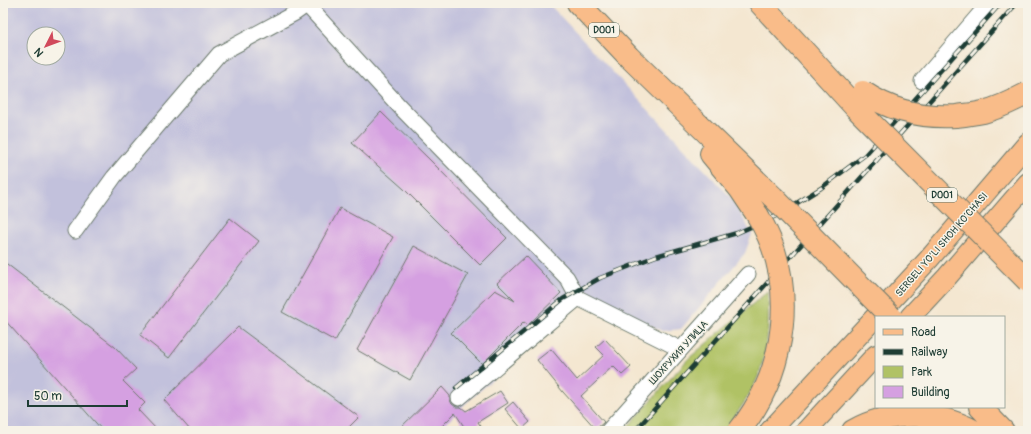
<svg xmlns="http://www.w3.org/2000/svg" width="1031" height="434" viewBox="0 0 1031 434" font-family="Pangolin,sans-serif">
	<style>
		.industrial { fill: #c2c1dc; fill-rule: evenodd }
		.green { fill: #b0c265; stroke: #68804c }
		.building { fill: #d5a0e1 }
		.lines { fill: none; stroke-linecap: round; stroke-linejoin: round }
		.minor-casing { stroke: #6a786b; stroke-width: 17 }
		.major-casing { stroke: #6a786b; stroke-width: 22 }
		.highway-casing { stroke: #6a786b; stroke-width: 24 }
		.minor { stroke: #fff; stroke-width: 15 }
		.major { stroke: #f9bc89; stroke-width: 20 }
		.highway { stroke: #f9bc89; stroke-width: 22 }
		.rail-casing { stroke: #1f3d34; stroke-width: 4.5 }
		.rail { stroke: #f7f3e8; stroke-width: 3; stroke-dasharray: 9; stroke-linecap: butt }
		.highway-bridge-casing { stroke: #6a786b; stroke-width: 24; stroke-linecap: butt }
		.highway-bridge { stroke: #f9bc89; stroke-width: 22 }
		.labels { text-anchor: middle; stroke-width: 3; stroke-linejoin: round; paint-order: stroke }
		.shield { fill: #f7f3e8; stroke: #60746a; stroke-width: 1 }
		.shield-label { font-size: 9px; font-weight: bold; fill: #1f3d34 }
		.street-label { font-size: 10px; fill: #1f3d34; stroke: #f7f3e8 }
	</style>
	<rect width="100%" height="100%" fill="#f7f3e8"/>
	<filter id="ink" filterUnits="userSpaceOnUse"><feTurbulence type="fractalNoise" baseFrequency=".025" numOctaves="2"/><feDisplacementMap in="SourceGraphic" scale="8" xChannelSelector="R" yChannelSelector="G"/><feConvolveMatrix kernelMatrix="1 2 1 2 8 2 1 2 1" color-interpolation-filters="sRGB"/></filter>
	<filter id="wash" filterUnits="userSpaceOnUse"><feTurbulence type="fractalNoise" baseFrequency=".012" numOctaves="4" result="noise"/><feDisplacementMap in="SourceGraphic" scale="16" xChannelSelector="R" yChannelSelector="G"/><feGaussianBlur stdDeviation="0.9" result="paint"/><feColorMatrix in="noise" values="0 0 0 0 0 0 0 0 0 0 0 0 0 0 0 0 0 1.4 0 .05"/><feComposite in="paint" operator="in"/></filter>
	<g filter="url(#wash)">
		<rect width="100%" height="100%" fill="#f4e7d1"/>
		<path class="industrial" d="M3 3H548L732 199 752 234 745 253 681 329 662 331 589 294 465 404 439 431H3ZM34 34H58V58H34Z"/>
		<path class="green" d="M768 291C769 316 769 343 761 368 754 391 738 412 724 431H624L688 359Z"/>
		<g id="blocks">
			<path class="building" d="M381 112 431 161 507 238 480 265 404 189 352 143Z
				M340 208 393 237 335 341 282 312Z
				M230 218 259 241 169 358 140 335Z
				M414 246 468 275 410 380 357 350Z
				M526 256 561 293 528 325 524 322 482 364 451 333 495 290 515 301 497 283Z
				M3 261 115 347 136 369 123 381 145 403 138 410 158 431H103L3 318Z
				M238 327 359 417 345 431H191L164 400Z
				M605 339 631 367 622 375 613 366 581 396 604 422 596 429 563 392 537 360 551 349 577 380 604 355 596 347Z
				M442 387 450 396V400L452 404 456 407H461L466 411 500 391 508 403 478 422 484 431H467L455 413 437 431H397Z
				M513 402 530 422 522 429 505 409Z"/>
		</g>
	</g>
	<g filter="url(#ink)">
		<use href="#blocks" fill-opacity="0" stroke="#6a786b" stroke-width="1"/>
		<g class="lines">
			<g class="minor-casing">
				<path id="minor" d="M307 5 401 108 567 278 578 298 680 349
					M922 81 989 3
					M75 231 114 177 219 54 295 13 309 3
					M459 398 578 298
					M608 431 748 274"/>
			</g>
			<g class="major-casing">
				<path id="major" d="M910 317 947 277 1028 183
					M770 431 929 259 1028 143
					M806 431 876 355"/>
			</g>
			<g class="highway-casing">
				<path id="highway" d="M578 3 629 57 773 197
					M760 3 856 108
					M711 154 740 189 758 216
					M980 407 1003 431
					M853 431C890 410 938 411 974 431"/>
			</g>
			<use href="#minor" class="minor"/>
			<use href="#major" class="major"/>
			<use href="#highway" class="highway"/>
			<g class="rail-casing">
				<path id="rail" d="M456 388 563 299 600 278 656 256 737 233 776 216 821 188 865 155 1001 3
					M635 431 1017 3"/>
			</g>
			<use href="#rail" class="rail"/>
			<g class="highway-bridge-casing">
				<path id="highway-bridge" d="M863 92C891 111 922 118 956 116 965 115 974 114 983 112 999 108 1013 101 1028 93
					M856 108 1028 281
					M773 197 891 317
					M739 431C788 370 798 283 758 216"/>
			</g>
			<use href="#highway-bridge" class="highway-bridge"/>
		</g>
	</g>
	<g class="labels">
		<g class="shield">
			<rect x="589" y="23" width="30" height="14" rx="3"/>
			<rect x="927" y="188" width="30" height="14" rx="3"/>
		</g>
		<g class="shield-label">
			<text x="604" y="33">D001</text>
			<text x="942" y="198">D001</text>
		</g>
		<g class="street-label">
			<text transform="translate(941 244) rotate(-49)" y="4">SERGELI YO‘LI SHOH KO‘CHASI</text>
			<text transform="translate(678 352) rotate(-48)" y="4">ШОХРУХИЯ УЛИЦА</text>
		</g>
	</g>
	<rect width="1031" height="434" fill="none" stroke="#f7f3e8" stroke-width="16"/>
	<rect x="875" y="316" width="130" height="92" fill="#f7f3e8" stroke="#a1aaa0"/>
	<rect x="883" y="329" width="20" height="6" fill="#f9bc89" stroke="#a1aaa0"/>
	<text x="911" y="336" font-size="12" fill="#1f3d34">Road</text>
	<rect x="883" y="349" width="20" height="6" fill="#1f3d34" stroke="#a1aaa0"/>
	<text x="911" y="356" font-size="12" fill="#1f3d34">Railway</text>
	<rect x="883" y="366" width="20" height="12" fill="#b0c265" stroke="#a1aaa0"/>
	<text x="911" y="376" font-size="12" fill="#1f3d34">Park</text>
	<rect x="883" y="386" width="20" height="12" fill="#d5a0e1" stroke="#a1aaa0"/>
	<text x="911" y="396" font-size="12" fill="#1f3d34">Building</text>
	<g transform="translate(46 46) rotate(228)"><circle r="19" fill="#f7f3e8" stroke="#a1aaa0"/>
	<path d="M0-3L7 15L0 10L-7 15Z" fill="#d1495b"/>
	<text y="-6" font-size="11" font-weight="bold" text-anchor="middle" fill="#1f3d34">N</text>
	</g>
	<path d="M28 400v6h99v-6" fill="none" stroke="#1f3d34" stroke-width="2"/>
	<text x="34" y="400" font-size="12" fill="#1f3d34" stroke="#f7f3e8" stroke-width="3" paint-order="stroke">50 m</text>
</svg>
